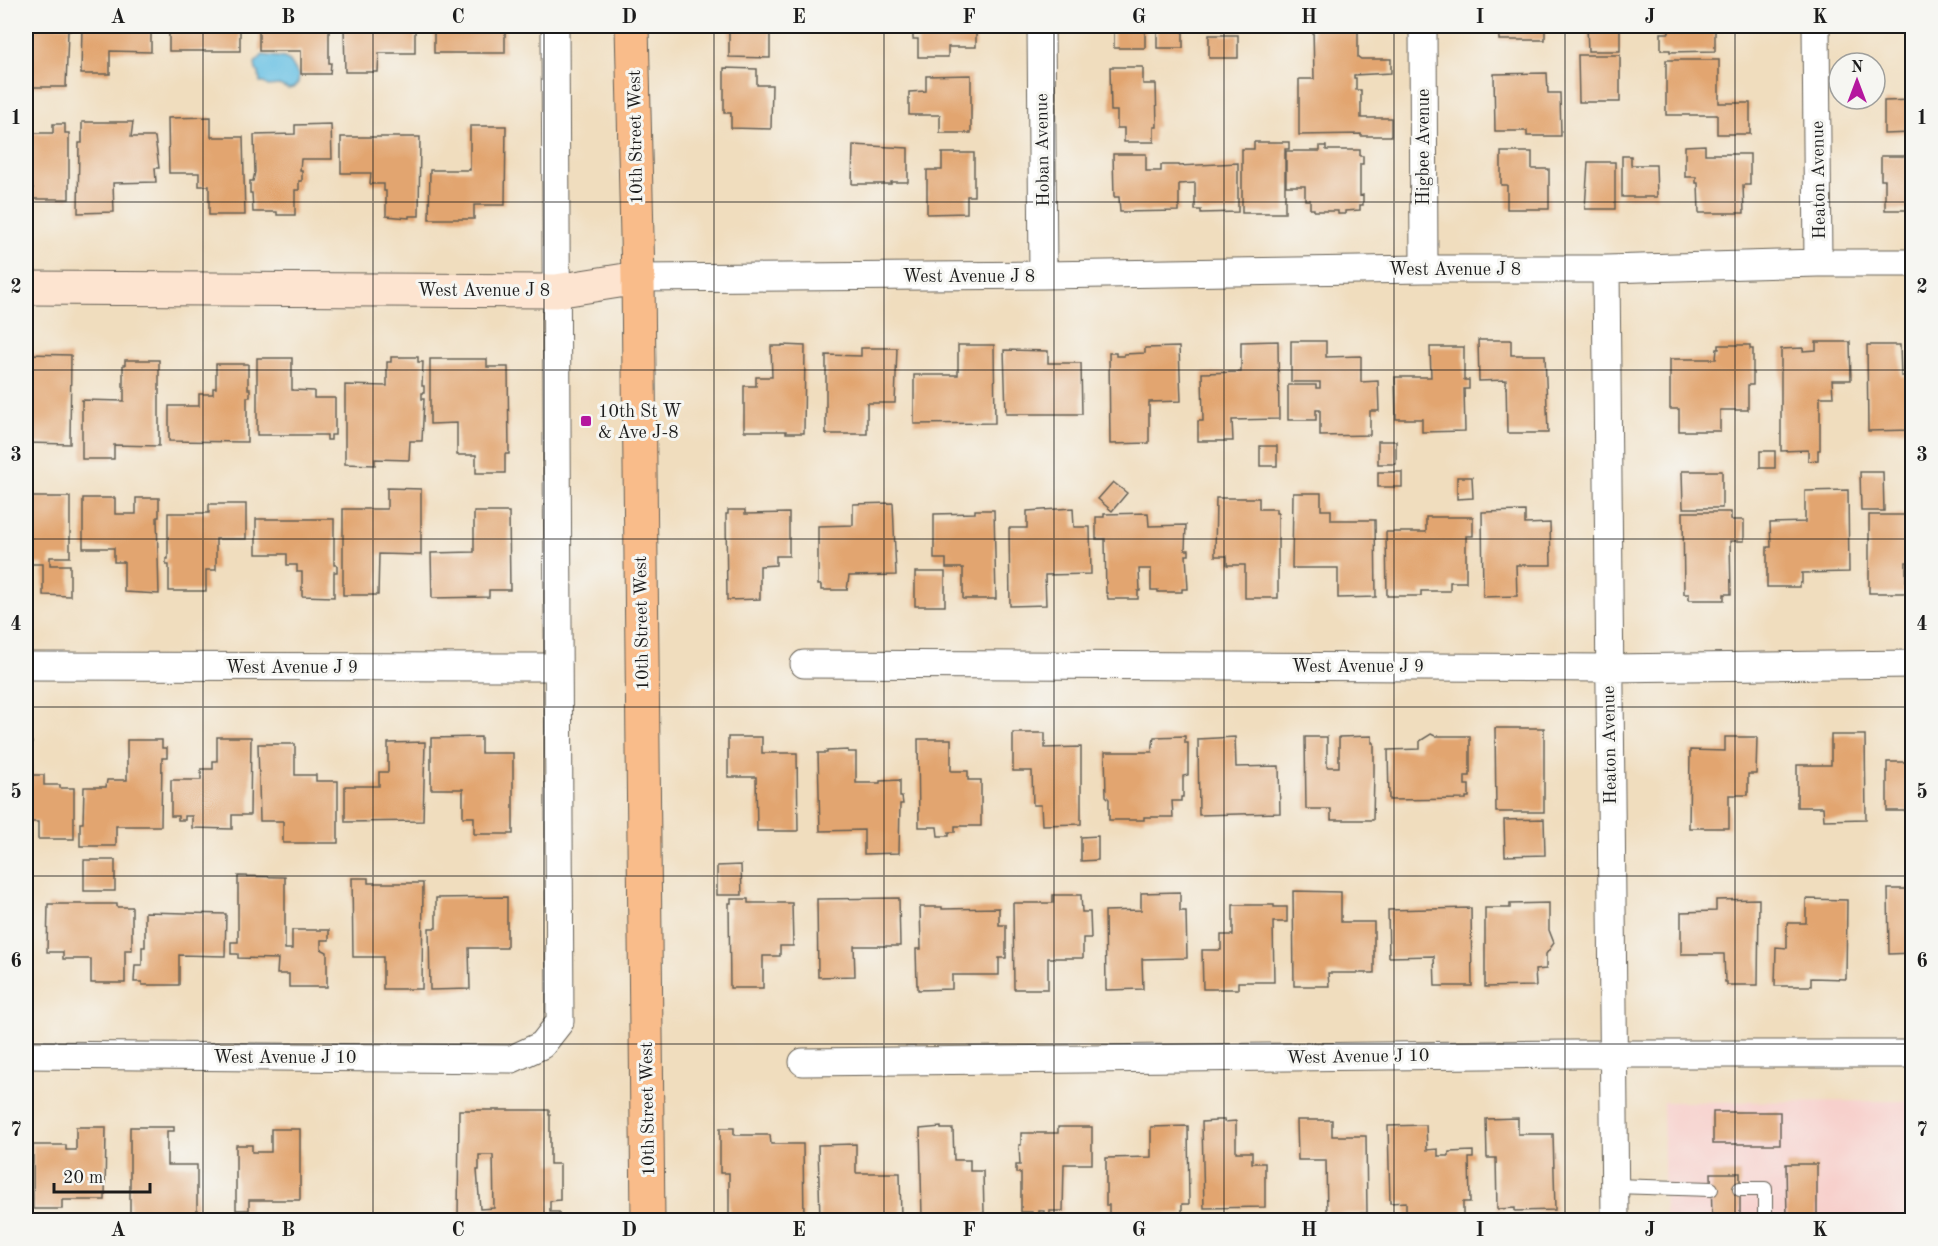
<svg xmlns="http://www.w3.org/2000/svg" width="1938" height="1246" viewBox="0 0 1938 1246" font-family="'Old Standard TT',serif">
	<style>
		.built { fill: #f7d0cc }
		.water { fill: #65bfe3; stroke: #406e80; stroke-width: 1.5 }
		.building { fill: #e2a570; fill-rule: evenodd }
		.lines { fill: none; stroke-linecap: round; stroke-linejoin: round }
		.lane-casing { stroke: #666055; stroke-width: 16 }
		.street-casing { stroke: #666055; stroke-width: 29 }
		.secondary-casing { stroke: #666055; stroke-width: 35 }
		.primary-casing { stroke: #666055; stroke-width: 35 }
		.lane { stroke: #fff; stroke-width: 14 }
		.street { stroke: #fff; stroke-width: 27 }
		.secondary { stroke: #fde4d0; stroke-width: 33 }
		.primary { stroke: #f9bc8a; stroke-width: 33 }
		.grid { fill: none; stroke: #1c1c1c; stroke-width: 1.5; stroke-opacity: 0.55 }
		.poi-dot { fill: #b5179e; stroke: #f6f6f2; stroke-width: 2 }
		.labels { text-anchor: middle; stroke-width: 6; stroke-linejoin: round; paint-order: stroke }
		.street-label { font-size: 18px; fill: #1c1c1c; stroke: #f6f6f2 }
		.poi-label { font-size: 18px; fill: #1c1c1c; stroke: #f6f6f2; text-anchor: start }
		.neatline { fill: none; stroke: #1c1c1c; stroke-width: 2 }
		.grid-label { font-size: 20px; text-anchor: middle; font-weight: bold; fill: #1c1c1c }
	</style>
	<rect width="100%" height="100%" fill="#f6f6f2"/>
	<filter id="ink" filterUnits="userSpaceOnUse"><feTurbulence type="fractalNoise" baseFrequency=".0167" numOctaves="2"/><feDisplacementMap in="SourceGraphic" scale="12" xChannelSelector="R" yChannelSelector="G"/><feConvolveMatrix kernelMatrix="1 2 1 2 8 2 1 2 1" color-interpolation-filters="sRGB"/></filter>
	<filter id="wash" filterUnits="userSpaceOnUse"><feTurbulence type="fractalNoise" baseFrequency=".008" numOctaves="4" result="noise"/><feDisplacementMap in="SourceGraphic" scale="24" xChannelSelector="R" yChannelSelector="G"/><feGaussianBlur stdDeviation="1.35" result="paint"/><feColorMatrix in="noise" values="0 0 0 0 0 0 0 0 0 0 0 0 0 0 0 0 0 1.4 0 .05"/><feComposite in="paint" operator="in"/></filter>
	<g filter="url(#wash)">
		<rect width="100%" height="100%" fill="#f0ddbe"/>
		<path class="built" d="M1912 1101V1220H1665L1663 1102Z"/>
		<path class="water" d="M263 55 284 58 290 61 299 76 298 83 293 88 288 89 279 85 268 86 264 83H260L259 73 256 70 255 63Z"/>
		<g id="blocks">
			<path class="building" d="M26 26H70V31H68L66 87H26Z
				M82 26H151V52L110 51V74H81Z
				M169 26H240V51H169Z
				M259 26H329V63H331L330 74H301V51H259Z
				M344 26H415V53H379L378 72H345Z
				M434 26H505V53H434Z
				M719 26H770V58L729 57V28H719Z
				M913 26H976V47H948V57H918V39H913Z
				M1114 26H1183V48H1157V30H1145V48H1114Z
				M1313 26H1358V57L1361 59H1391V73L1354 75V78H1356V90H1361V118H1391V136H1361V134L1299 135V79H1314Z
				M1499 26H1545V40H1499Z
				M1587 26H1620V51H1588Z
				M1669 26H1715V51L1670 52V50H1661V33H1669Z
				M1209 35H1238V58H1209Z
				M1578 55H1620V102H1579Z
				M1666 60H1719V103H1750V134H1717V115H1666Z
				M1110 67H1143V84H1156L1157 127H1154V142H1124V128H1117V111H1111Z
				M724 68 757 69V85H772L771 129 731 128V113H724Z
				M1547 73 1548 93H1560L1561 136H1527V131H1495L1494 74Z
				M971 75V133H940V115H909V92L926 91V76Z
				M1912 100V133L1884 134V101Z
				M211 117V137H243L245 215H209V186H199V173H169L168 118Z
				M82 122H133L131 137H155L159 168H155L156 182 113 183 114 212 78 213 79 143H82Z
				M53 124H65V133H69V199H33V188H26V133H53Z
				M331 124 332 159H301L300 170H302V181H299V190H295V215H277V212H253L252 193H250V181H253L255 172 254 135 295 134V125Z
				M470 126H506L505 205H474V219H429L430 170H470Z
				M341 137H420L419 216H409V218L386 216V191H384V184H370L371 173H341Z
				M1254 142H1289V149H1285V213H1242V149H1254Z
				M853 145 908 148V182H891V184H852Z
				M1705 145V154H1750V185H1743L1744 213H1699L1698 183H1696V177H1685V146Z
				M1320 146H1326V150H1360V156H1363V164H1360V196L1363 195V205H1360V210L1345 211V214H1338V211H1314V209H1310V200H1305V186H1286V151H1320Z
				M1501 152H1532V169H1549V209H1507V185H1501Z
				M942 153H974V196H967V213L927 214V170H942Z
				M1113 154H1146V171H1161V165H1179V166L1238 163V212L1201 213V210H1195V183L1179 184V211L1120 212 1119 197H1114Z
				M1622 156H1631V165H1656L1657 197H1622Z
				M1881 156H1912V210H1885V180H1881Z
				M1588 162H1615V209H1585Z
				M1478 340H1511V355H1545L1548 433H1507L1506 380 1479 381Z
				M1278 341 1279 419 1232 420 1233 441H1198V421H1203L1202 373 1241 372V342Z
				M1291 341H1326V357L1361 356V382L1378 381 1379 411H1370V435L1320 436V410H1316V420H1288V385H1316V388H1320V382H1291Z
				M1816 342H1850L1851 380H1832L1833 397H1820V450H1818V460L1808 461V450L1781 451V349L1803 348V351L1816 350Z
				M782 345 805 346 804 433H786V431H744V386H756V377H772L771 346H782Z
				M958 345H994L995 423 914 424V375H958Z
				M1719 345H1750V349H1753V385H1748V410H1720V431H1679V409H1670V359H1716L1717 349H1719Z
				M1867 345H1900L1901 376H1912V430L1868 431Z
				M1179 347 1181 401 1149 402V443L1110 444 1109 353H1116V356H1124V354L1145 353V348Z
				M1430 347H1464V380H1469V389H1464L1465 431 1422 432V419H1396L1395 377H1431Z
				M861 348H897L895 403H867V434H826V355L861 356Z
				M1004 350 1048 351V363H1081L1082 414H1006Z
				M26 354 71 355 70 444 26 443Z
				M391 357H418V362H423L422 386H424V393H422V399H424L422 441H410L409 460 375 459V465L345 464V385L387 386V362H391Z
				M257 358H292V390L314 391V398H335V435H331V440H327V435H257Z
				M430 359H487V367H508L509 454H505V473H476V455H457V423L430 424Z
				M125 360H159V446L114 445V459H82V400L124 401V386H123V365H125Z
				M216 364H248V389H250V397H247V442L169 441V406H199V394H213V388H216Z
				M1378 441H1396V464H1378Z
				M1260 446H1277V466H1260Z
				M1760 451H1775V468H1760Z
				M1682 471H1722V508H1683Z
				M1378 472H1402V487H1378Z
				M1860 472H1883L1884 511H1861Z
				M1457 477H1472L1473 498 1457 499Z
				M1113 482 1127 493 1112 511 1098 499Z
				M387 488 421 489V555L379 554 378 595H343V509H387Z
				M1848 490 1849 572 1802 573V583H1800V587H1767V547H1771L1770 523 1805 522V491Z
				M1293 493H1321V510H1331V520H1375L1376 597 1338 598V568H1292Z
				M30 497H70V557H50V565H70V596L43 595V564H29V594H26V503H29Z
				M83 498H115V514H136V498H159V517H157L159 594 124 592V562H114V548H83Z
				M1216 498H1259V509H1276V513H1278V598H1245V565H1227V556H1215Z
				M893 503 896 575 849 576 847 590H821V585H818V526L853 525V504Z
				M209 504H246V539H216V570H206V591H169V565H166V559H168V513H209Z
				M1073 508 1074 527H1090L1091 574 1045 575 1046 605 1010 606 1009 528H1027V511Z
				M728 510H745V514L789 513V556H776V565L760 566V599L727 600 726 514H728Z
				M975 510H994L996 599H963V568H946V559H934V514L975 513Z
				M1525 511V524L1550 523 1551 565H1516L1517 596 1483 597 1482 512Z
				M474 512H509L510 590H489V597L432 598 431 553 474 552Z
				M1683 512H1731V520H1744V541H1730L1731 594H1724V600H1689V594H1684Z
				M1148 513 1149 526 1186 525 1185 550H1189V555H1186L1188 589H1182V592H1158V590H1151V569H1139L1140 591H1138V599H1108L1107 593H1106L1105 539H1096V517H1104V514Z
				M1869 515H1912V562H1906V593H1869Z
				M1426 517H1473V536H1466V582H1450V591H1421V596H1387L1386 532H1426Z
				M256 519H334V565H337V572H334V597L302 596V572H297V565H287V554H256Z
				M915 572H945V606H915Z
				M1495 728H1544V812H1496Z
				M1013 733H1045V748L1081 747V824L1042 825 1041 805H1033L1032 771H1013Z
				M1431 734 1435 736H1470V776H1465V785H1469V797H1466V799L1389 800 1388 750 1420 749V741Z
				M1831 735H1865L1866 819 1824 820 1823 807H1797V765H1831Z
				M1185 736V743H1188V775L1183 776V797H1181V801H1172L1173 817H1144V820H1109V799L1106 796 1105 752H1152L1154 737Z
				M1372 736V743H1374V773L1373 820H1331V809H1306L1305 737H1327V767H1339V737Z
				M26 737H28V742H32V775H44V785H60V788H74V839H38V822H29V820H26Z
				M217 737H251L250 815H232V829L192 828V816H185V820H178V816H171V780H201V769H213V761H217Z
				M481 737V753H513V834H474V817H463V789H431V738Z
				M728 737H762V753H797L798 831H757L756 777H728Z
				M1235 737 1236 767 1279 766 1280 813 1199 815 1198 739Z
				M1725 737H1757L1756 774H1748V795H1729V828H1689L1690 750 1725 751Z
				M918 739H951V771H968V780H981V826H955V832H949V836H938L937 827H919Z
				M127 740H162V748H167V758H162L161 826H116V846H80V823H83L84 787H106L107 780H127Z
				M425 742 423 821 345 822V786H379V772H388V743Z
				M258 744H295V775H316V781H338V843H283V821H260Z
				M848 750V752H856V783H880V781L900 780V797H902L903 804H900L899 853 864 854V830L820 831 818 753H827V751Z
				M1887 762H1910L1912 764V811H1887Z
				M1544 819 1545 855 1505 856 1504 820Z
				M1098 836V860L1081 861V837Z
				M84 860H115V891H84Z
				M741 865 742 895H717V866Z
				M238 876 285 877V949H292V930H329V940H321V949L327 952V987H289V974H277L278 959 238 958V954H231V942H238Z
				M352 878H368V883H423L422 989H383V957H353Z
				M1888 889H1912V953L1889 954Z
				M1293 891 1341 892V922H1374V973H1328L1329 986H1294Z
				M1180 892V911H1186L1187 958 1142 959 1143 989 1106 990 1105 911 1141 910V893Z
				M1053 895H1081L1082 912H1090L1091 938H1083V958H1048V989H1014L1013 903H1053Z
				M507 897V948H469L470 989 430 990 429 928H436V898Z
				M899 898 900 946H854L855 976 818 977 817 899Z
				M731 899H748V903H792L793 946H780V956H763V988H730L729 903H731Z
				M1759 899 1758 985H1727V982H1725L1724 954H1681V912L1716 911V900Z
				M1806 899 1847 900 1846 979 1811 978V986H1775L1776 947 1787 948V923H1806Z
				M1549 903V930L1554 943 1546 954V969L1535 970 1536 986 1485 987V908H1510V904Z
				M48 904H117V907H132V950H125V983H91V959H63V952H47Z
				M1233 905H1274V907H1287V922H1273L1274 982H1238V989H1203L1202 950H1221V935H1233Z
				M920 907H942V909L999 908V925H1006V958H999V975H952V989L918 990V985H917L916 949H921Z
				M1471 908 1472 986H1435L1434 956 1389 957 1388 910Z
				M145 912 226 914 225 956 179 955V985H142V982H134L135 965H142V947H145Z
				M459 1110H549V1115H550V1164H560V1200L550 1201V1212H559V1220H458ZM479 1155H493L494 1208 480 1209 477 1170H479Z
				M1713 1112H1780V1144H1713Z
				M1518 1118V1134H1553L1555 1210 1515 1211V1208L1497 1209 1496 1158H1487L1486 1119Z
				M1215 1120H1224V1122L1236 1121V1152H1252V1163H1265V1207L1204 1208 1202 1122 1215 1121Z
				M1297 1120H1332V1136H1366L1367 1213 1327 1214 1326 1160H1298Z
				M1426 1125 1427 1150 1438 1149V1156H1449V1152L1473 1151V1158H1469L1470 1202H1463V1216L1406 1217V1202L1390 1203 1388 1126Z
				M1188 1126 1189 1204H1182V1213L1145 1214V1220H1109V1205H1106V1158L1151 1157V1127Z
				M76 1127H106L105 1200H62V1209H33V1145H66V1150H76Z
				M130 1127H174V1131H167V1165H197V1214H195V1220H130Z
				M941 1127V1129H953L954 1160H970V1171H983L984 1213 960 1214V1217L922 1218 920 1129Z
				M1058 1127H1092V1164H1064L1063 1211H1050V1215H1044V1211H1039V1215H1032V1212H1021V1173H1016V1165H1020L1019 1145H1021V1133H1058Z
				M720 1128H734V1135H770L771 1144H803L804 1220H729V1173H720Z
				M271 1129H300V1200H249V1210H236V1145H252V1152H271Z
				M856 1144V1173H900L901 1220H820L818 1145Z
				M1786 1164H1817V1220H1787Z
				M1711 1173H1740V1220H1712Z"/>
		</g>
	</g>
	<g filter="url(#ink)">
		<use href="#blocks" fill-opacity="0" stroke="#666055" stroke-width="1.5"/>
		<g class="lines">
			<g class="lane-casing">
				<path id="lane" d="M1614 1186 1711 1189
					M1740 1189H1765V1220"/>
			</g>
			<g class="street-casing">
				<path id="street" d="M1041 26 1043 275
					M1423 26 1424 269
					M1816 26 1818 263
					M1606 269 1615 1220
					M638 278 1043 275 1424 269H1606L1818 263H1912
					M804 664 1609 668 1912 664
					M26 666 558 667
					M26 1055 512 1059 542 1045 560 1022 555 26
					M803 1062 1575 1054H1912"/>
			</g>
			<g class="secondary-casing">
				<path id="secondary" d="M26 288 556 291 638 278"/>
			</g>
			<g class="primary-casing">
				<path id="primary" d="M632 26 638 278 648 1220"/>
			</g>
			<use href="#lane" class="lane"/>
			<use href="#street" class="street"/>
			<use href="#secondary" class="secondary"/>
			<use href="#primary" class="primary"/>
		</g>
	</g>
	<path class="grid" d="M203 26V1220M373 26V1220M544 26V1220M714 26V1220M884 26V1220M1054 26V1220M1224 26V1220M1394 26V1220M1565 26V1220M1735 26V1220M26 202H1912M26 370H1912M26 539H1912M26 707H1912M26 876H1912M26 1044H1912"/>
	<rect class="poi-dot" x="580" y="415" width="12" height="12" rx="3"/>
	<g class="labels">
		<g class="street-label">
			<text transform="translate(635 137) rotate(-91)" y="6">10th Street West</text>
			<text transform="translate(1423 147) rotate(-90)" y="6">Higbee Avenue</text>
			<text transform="translate(1042 150) rotate(-91)" y="6">Hoban Avenue</text>
			<text transform="translate(1818 180) rotate(-91)" y="6">Heaton Avenue</text>
			<text x="1455" y="275">West Avenue J 8</text>
			<text x="969" y="282">West Avenue J 8</text>
			<text x="484" y="296">West Avenue J 8</text>
			<text transform="translate(641 623) rotate(-91)" y="6">10th Street West</text>
			<text x="1358" y="672">West Avenue J 9</text>
			<text x="292" y="673">West Avenue J 9</text>
			<text transform="translate(1609 745) rotate(-91)" y="6">Heaton Avenue</text>
			<text transform="translate(1358 1056) rotate(-1)" y="6">West Avenue J 10</text>
			<text x="285" y="1063">West Avenue J 10</text>
			<text transform="translate(647 1109) rotate(-91)" y="6">10th Street West</text>
		</g>
		<g class="poi-label">
			<text x="598" y="417">10th St W<tspan x="598" dy="21">&amp; Ave J-8</tspan></text>
		</g>
	</g>
	<rect width="1938" height="1246" fill="none" stroke="#f6f6f2" stroke-width="66"/>
	<g transform="translate(1857 81)"><circle r="28" fill="#f6f6f2" stroke="#9f9f9c" stroke-width="1.5"/>
	<path d="M0-4.5L10 22L0 15L-10 22Z" fill="#b5179e"/>
	<text y="-9" font-size="16" font-weight="bold" text-anchor="middle" fill="#1c1c1c">N</text>
	</g>
	<path d="M54 1183v9h96v-9" fill="none" stroke="#1c1c1c" stroke-width="3"/>
	<text x="63" y="1183" font-size="18" fill="#1c1c1c" stroke="#f6f6f2" stroke-width="4.5" paint-order="stroke">20 m</text>
	<rect x="33" y="33" width="1872" height="1180" class="neatline"/>
	<g class="grid-label">
		<text x="118" y="23">A</text>
		<text x="288" y="23">B</text>
		<text x="458" y="23">C</text>
		<text x="629" y="23">D</text>
		<text x="799" y="23">E</text>
		<text x="969" y="23">F</text>
		<text x="1139" y="23">G</text>
		<text x="1309" y="23">H</text>
		<text x="1480" y="23">I</text>
		<text x="1650" y="23">J</text>
		<text x="1820" y="23">K</text>
		<text x="16" y="124">1</text>
		<text x="1922" y="124">1</text>
		<text x="16" y="293">2</text>
		<text x="1922" y="293">2</text>
		<text x="16" y="461">3</text>
		<text x="1922" y="461">3</text>
		<text x="16" y="630">4</text>
		<text x="1922" y="630">4</text>
		<text x="16" y="798">5</text>
		<text x="1922" y="798">5</text>
		<text x="16" y="967">6</text>
		<text x="1922" y="967">6</text>
		<text x="16" y="1136">7</text>
		<text x="1922" y="1136">7</text>
		<text x="118" y="1236">A</text>
		<text x="288" y="1236">B</text>
		<text x="458" y="1236">C</text>
		<text x="629" y="1236">D</text>
		<text x="799" y="1236">E</text>
		<text x="969" y="1236">F</text>
		<text x="1139" y="1236">G</text>
		<text x="1309" y="1236">H</text>
		<text x="1480" y="1236">I</text>
		<text x="1650" y="1236">J</text>
		<text x="1820" y="1236">K</text>
	</g>
</svg>
